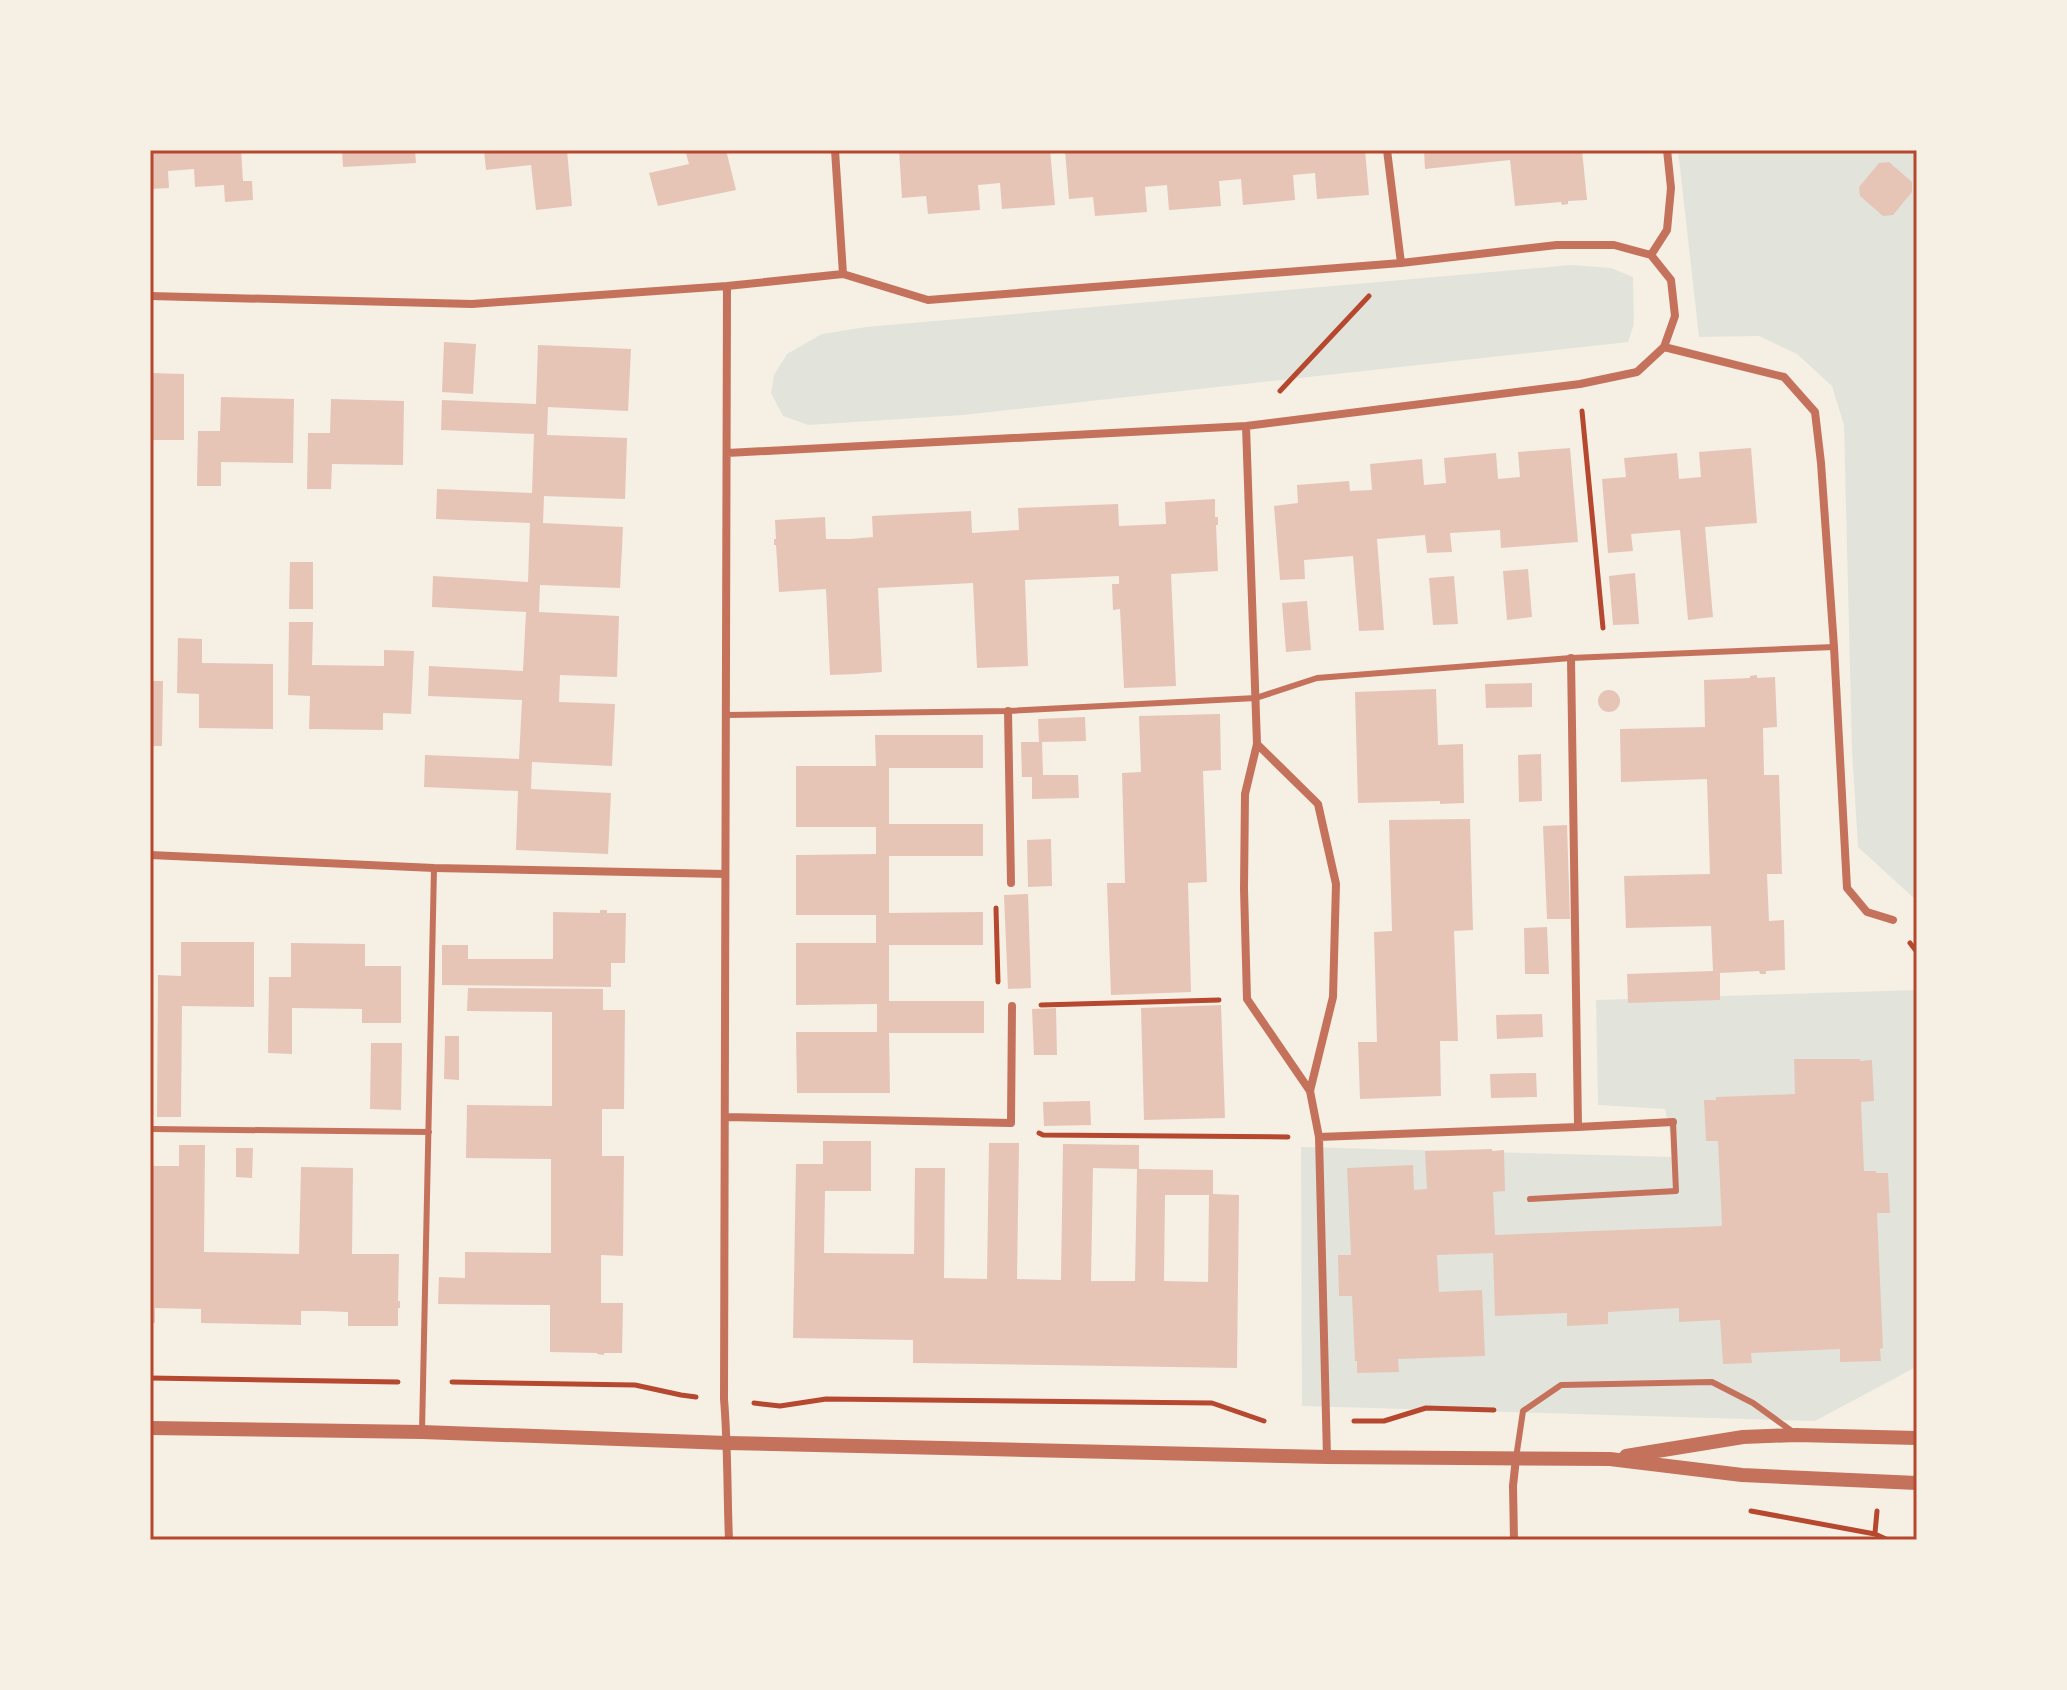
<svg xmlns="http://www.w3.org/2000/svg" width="2067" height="1690" viewBox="0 0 2067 1690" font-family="'Titillium Web',sans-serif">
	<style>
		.green { fill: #e2e4dc }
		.building { fill: #e6c5b7; fill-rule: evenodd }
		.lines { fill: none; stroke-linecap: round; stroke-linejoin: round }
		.path { stroke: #b5482f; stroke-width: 5 }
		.service { stroke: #c5725c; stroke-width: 6 }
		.minor { stroke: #c5725c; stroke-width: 8 }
		.tertiary { stroke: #c5725c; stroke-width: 14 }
		.neatline { fill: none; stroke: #b5482f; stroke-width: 3 }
	</style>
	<rect width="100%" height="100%" fill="#f6efe4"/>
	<path class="green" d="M1678 150H1917V901L1858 847 1852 750 1844 425 1832 386 1797 354 1759 336 1699 337Z
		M1571 265 1611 268 1633 277 1634 324 1628 342 963 415 808 425 783 416 771 393 774 375 787 354 822 334 866 327Z
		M1917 990 1916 1367 1815 1421 1302 1406 1301 1147 1675 1157 1665 1109 1598 1105 1596 1000Z"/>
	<path class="building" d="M150 150H241L243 181H252L253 200 225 202 224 185 195 187 194 169 168 171 169 188 150 189Z
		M342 150H415L416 163 343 167Z
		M484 150H567L572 206 536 210 531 165 486 170Z
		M685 150H726L736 190 658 206 649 173 689 164Z
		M899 150H1050L1055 205 1002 209 1000 183 978 185 980 210 928 214 926 196 902 198Z
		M1065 150H1365L1369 195 1317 199 1315 173 1293 175 1295 200 1243 205 1241 179 1219 181 1221 206 1169 210 1167 185 1145 187 1147 212 1095 216 1093 197 1069 199Z
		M1424 150H1582L1587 200 1568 201V204L1562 205 1561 202 1515 206 1510 160 1425 169Z
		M1889 162 1912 182V192L1893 215 1883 216 1860 196 1859 187 1879 163Z
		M444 342 476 344 473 394 442 392Z
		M538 345 631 349 628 411 548 407 547 435 627 438 625 499 544 496 543 523 623 527 620 588 540 585 539 612 619 616 617 677 560 675 559 702 615 704 612 766 532 762 531 789 611 793 608 854 516 850 518 791 424 787 425 755 519 759 522 700 428 696 429 666 523 671 526 612 432 607 433 576 528 582 530 523 436 519 437 489 532 493 534 434 441 430 442 400 536 404Z
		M150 373 184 374V440H150Z
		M221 397 294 399 293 463 221 462V486H197L198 431H220Z
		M331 399 404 401 403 465 332 464 331 489H307L308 433H330Z
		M1570 448 1578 542 1501 548 1500 530 1450 533 1452 552 1427 553 1425 535 1377 539 1384 630 1359 631 1353 556 1304 560 1305 579 1280 580 1274 506 1298 503 1297 485 1349 481 1350 491 1372 490 1370 464 1422 459 1424 485 1446 483 1444 458 1496 453 1498 479 1520 477 1518 452Z
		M1751 448 1757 523 1705 527 1713 617 1688 620 1680 530 1631 534 1633 551 1608 553 1602 479 1626 477 1624 458 1677 453 1679 479 1701 477 1699 452Z
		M1215 499V517H1218V525H1216L1218 571 1171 574 1176 686 1124 688 1120 609 1113 610 1112 584H1119V576L1025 580 1028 666 1002 667 977 668 973 583 878 588 882 672 856 674 830 675 826 589 779 592 776 545H774V539H776L775 520 825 517 826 539H850L873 537 872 516 971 511 972 533 1019 530 1018 508 1118 504 1119 526 1166 524 1165 502Z
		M290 562H313V609H289Z
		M1528 569 1532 617 1507 620 1503 571Z
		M1635 573 1639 624 1613 625 1609 576Z
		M1454 576 1458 624 1433 625 1429 578Z
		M1307 601 1311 650 1286 652 1282 603Z
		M289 622H313L312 665 384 666V650L414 651 411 714 383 713V730L309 729 310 696 288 695Z
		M178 638 202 639V663L273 664V729L199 728V694L177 693Z
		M1757 675V678L1775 677 1777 727 1763 728 1764 775H1779L1782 874H1767L1769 921 1784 920 1785 970 1766 971V974H1760L1759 971 1720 973V1000L1628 1003 1627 974 1713 971 1711 926 1626 928 1624 876 1710 874 1707 779 1621 782 1620 729 1705 727 1704 680 1750 678V676Z
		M150 681H163L162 746H150Z
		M1532 683V707L1486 708 1485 684Z
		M1436 689 1438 745 1463 744 1464 803 1440 804V801L1358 803 1355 692Z
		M1598 701a11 11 0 1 1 22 0a11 11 0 1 1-22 0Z
		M1220 714 1221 770 1203 771 1207 882 1188 883 1191 992 1111 995 1107 883H1125L1122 773 1141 772 1139 716Z
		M1085 717 1086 741 1042 742 1043 775H1078L1079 798 1032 799V777H1022L1021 742H1039L1038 719Z
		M875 735H983V768H889V824H983V856H889V913L983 912V945H889V1001H984V1033H889L890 1093H797L796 1032H877V1004L796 1005V943H876V915H796V855L876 854V827H796V766H876Z
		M1541 754 1542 801 1519 802 1518 755Z
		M1470 819 1473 930 1454 931 1458 1041H1440L1441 1096 1360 1099 1358 1042H1377L1374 932 1392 931 1389 820Z
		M1567 825 1570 919H1547L1543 826Z
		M1051 839 1052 886 1028 887 1027 840Z
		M1028 894 1031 988 1008 989 1004 895Z
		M600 910H607V913H626L625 963H611V987L442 985V945H468V959H553V912L600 913Z
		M1547 927 1549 974H1525L1524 928Z
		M181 942H254V1007L182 1006 181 1117H157L158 975 181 976Z
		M291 943 365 944V966H401V1023H362V1009L292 1008V1054L268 1053 269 977H291Z
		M468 988 603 989V1010H625L624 1109H602V1156H624L623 1256 601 1255V1303H623L622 1353H604V1355L597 1354V1353L550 1352V1305L438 1304 439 1277 465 1278V1252L551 1253V1159L466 1158 467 1105 552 1106V1012L467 1011Z
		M1221 1005 1225 1118 1144 1120 1141 1008Z
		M1056 1008 1057 1055H1034L1032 1009Z
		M1542 1014 1543 1037 1497 1039 1496 1015Z
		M445 1036H459V1080L444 1079Z
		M371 1043H402L401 1110 370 1109Z
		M1794 1059H1860V1061L1872 1060 1874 1101 1861 1102 1864 1171H1876V1173H1888L1890 1213H1877L1883 1348 1880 1349 1881 1361 1840 1362V1349L1751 1353 1752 1363 1723 1364 1720 1320 1679 1322V1308L1608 1312V1324L1567 1326V1313L1495 1316 1493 1253 1437 1255 1439 1292 1482 1290 1485 1356 1398 1359 1399 1372 1357 1373V1361H1355L1352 1296H1339L1338 1255H1351L1347 1168 1413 1165 1414 1190 1427 1189 1425 1151 1492 1149V1151L1504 1150 1505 1191 1493 1192 1495 1235 1722 1226 1718 1141H1706L1704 1100H1716V1097L1795 1094Z
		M1531 1073H1536L1537 1097 1491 1098 1490 1074Z
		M1090 1101 1091 1125 1044 1126 1043 1102Z
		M823 1141H871V1191H825L824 1253 914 1254 915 1168H945L944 1278 987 1279 989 1143H1019L1017 1279 1061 1280 1063 1144 1139 1145V1169L1213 1170V1194L1239 1195 1237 1368 913 1363V1340L793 1338 796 1164H823ZM1093 1168 1137 1169 1135 1281H1091ZM1165 1195H1209L1208 1282 1164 1281Z
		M179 1145H205L204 1252 299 1254 301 1167 353 1168 352 1254H399L398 1301H400V1308H398V1326H348V1312L324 1311H301V1325L201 1323V1309L155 1308V1323H150L152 1166H179Z
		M236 1148H253L252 1178 236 1177Z"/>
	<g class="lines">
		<path class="path" d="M1280 391 1369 296
			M1582 411 1603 628
			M996 908 998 982
			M1910 943 1917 952
			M1041 1005 1219 1000
			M1039 1133 1043 1135 1288 1137
			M150 1378 398 1382
			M452 1382 635 1385 681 1395 696 1397
			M754 1403 780 1406 826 1399 1212 1403 1264 1421
			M1354 1421H1384L1426 1408 1494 1410
			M1751 1511 1875 1534 1888 1540
			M1875 1533 1877 1511"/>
		<path class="service" d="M726 715 1008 711 1256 698 1317 678 1571 658 1834 647
			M150 1129 429 1132
			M1530 1199 1676 1191 1673 1122
			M422 1432 434 868
			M1516 1458 1523 1411 1561 1385 1712 1382 1753 1403 1793 1432"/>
		<path class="minor" d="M835 150 843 274
			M1387 150 1401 263
			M1651 255 1667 230 1671 188 1667 150
			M727 286 724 1399C728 1446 727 1493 729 1540
			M150 296 472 304 727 286 843 274 928 300 1401 263 1557 245H1614L1651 255 1671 280 1675 316 1664 347 1637 372 1580 384 1246 426 727 453
			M1664 347 1784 377 1815 412 1821 463 1834 647 1847 888 1867 912 1893 920
			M1246 426 1257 744
			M1008 711 1011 883
			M150 855 434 868 725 874
			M1310 1091 1247 999 1244 889 1245 794 1257 744 1318 804 1336 884 1333 997 1310 1091 1319 1137 1327 1457
			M725 1117 1011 1123 1012 1006
			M1578 1127 1673 1122
			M1319 1137 1578 1127 1571 658
			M1514 1540 1513 1486 1516 1458"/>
		<path class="tertiary" d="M150 1428 422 1432 727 1443 1327 1457 1610 1459 1742 1475 1917 1483
			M1626 1456 1743 1437 1796 1435 1917 1438"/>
	</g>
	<rect width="2067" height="1690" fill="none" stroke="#f6efe4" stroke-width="304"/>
	<rect x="152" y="152" width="1763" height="1386" class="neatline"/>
</svg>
